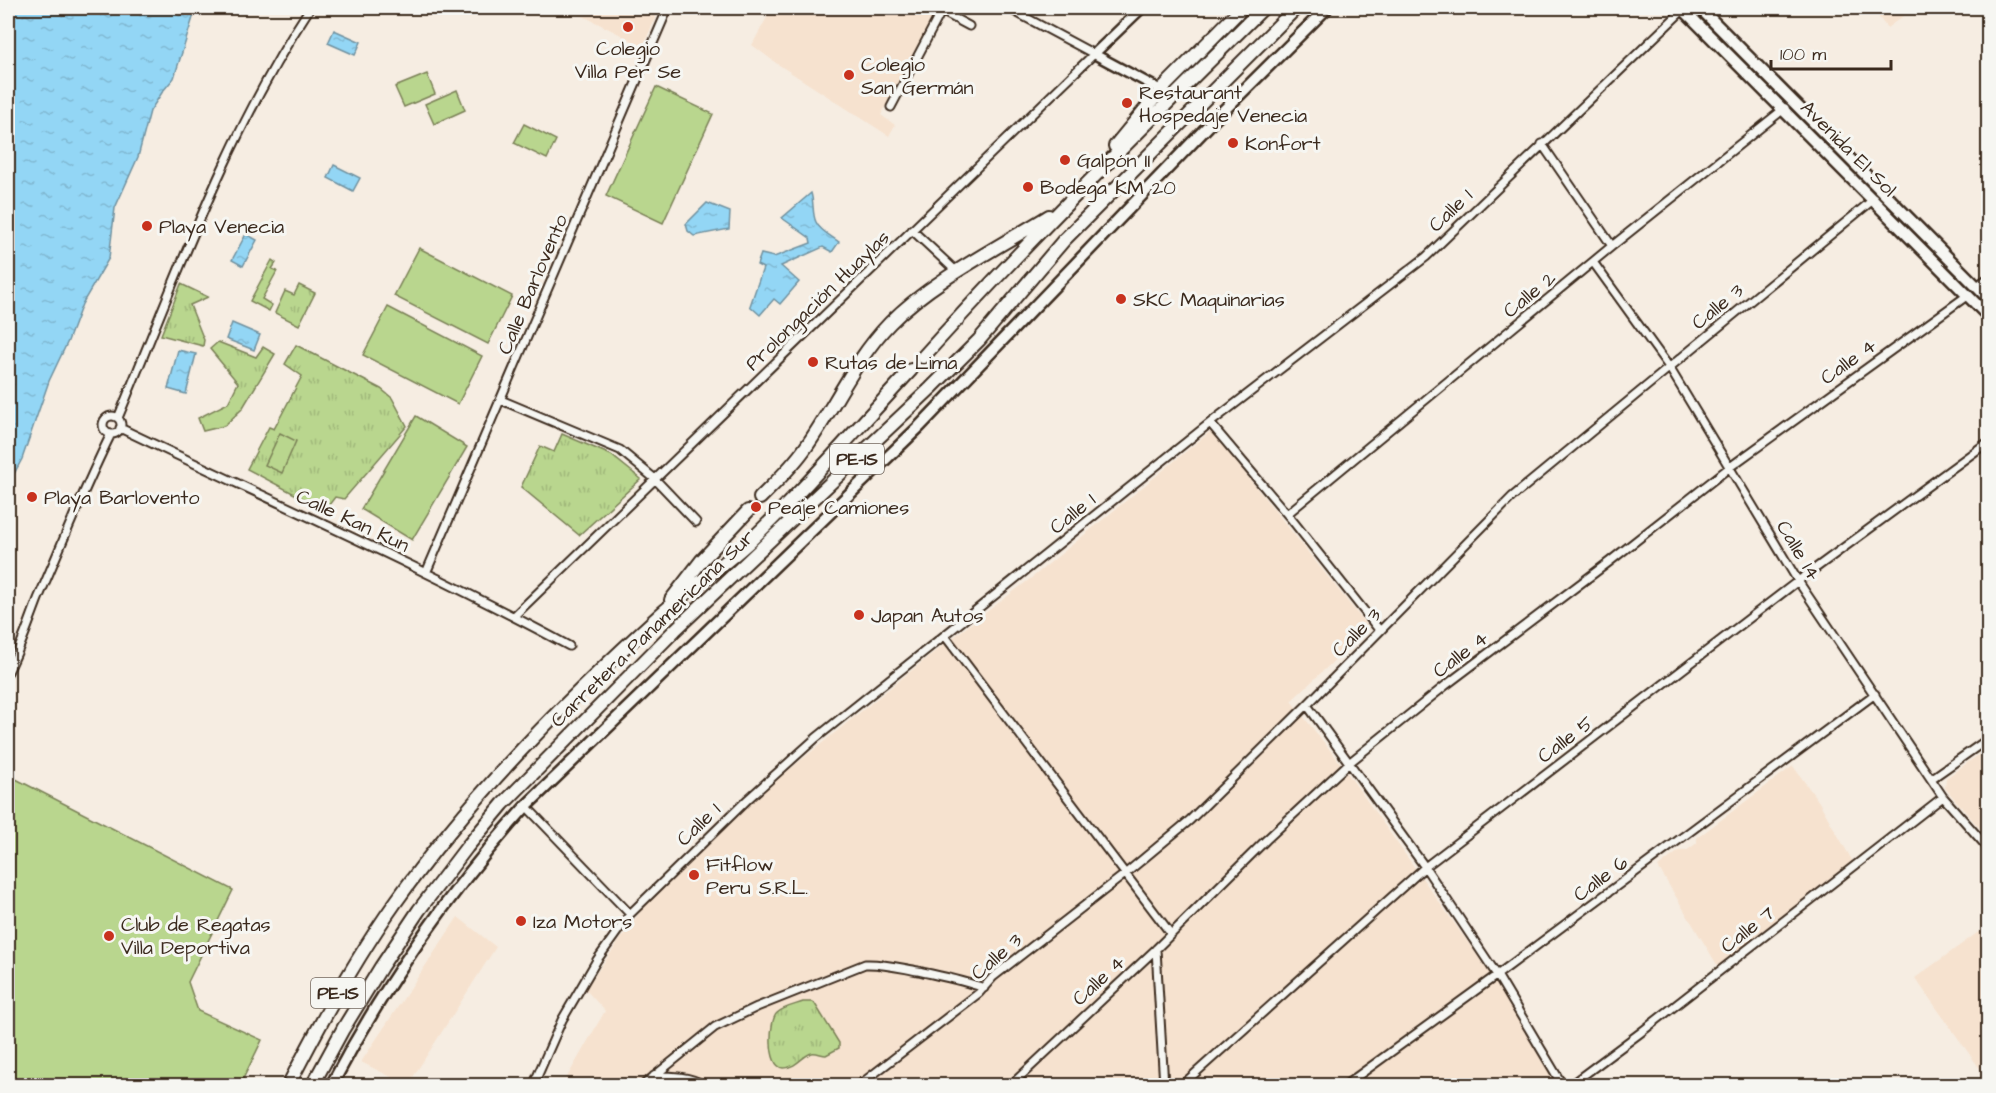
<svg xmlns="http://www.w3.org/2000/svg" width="1996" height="1093" viewBox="0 0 1996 1093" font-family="'Architects Daughter',sans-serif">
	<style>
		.built { fill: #f6e2cf }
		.grass { fill: url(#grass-tufts); stroke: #7a8056; stroke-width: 1.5 }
		.pitch { fill: #b9d68e; stroke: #7a8056; stroke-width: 1.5 }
		.water { fill: url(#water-ripples); stroke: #70919f; stroke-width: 1.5 }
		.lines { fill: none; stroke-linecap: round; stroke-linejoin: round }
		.minor-casing { stroke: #3b2a1e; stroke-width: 11 }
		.tertiary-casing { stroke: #3b2a1e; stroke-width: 13 }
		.primary-casing { stroke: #3b2a1e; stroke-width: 15 }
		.motorway-casing { stroke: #3b2a1e; stroke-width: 16 }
		.minor { stroke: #f6f6f2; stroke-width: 7 }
		.tertiary { stroke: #f6f6f2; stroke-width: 8 }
		.primary { stroke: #f6f6f2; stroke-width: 10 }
		.motorway { stroke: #f6f6f2; stroke-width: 12 }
		.poi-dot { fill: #c8321e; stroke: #f6f6f2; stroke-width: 2 }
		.labels { text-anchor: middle; stroke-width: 6; stroke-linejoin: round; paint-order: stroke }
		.shield { fill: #f6f6f2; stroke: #73675e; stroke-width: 1.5 }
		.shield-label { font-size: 18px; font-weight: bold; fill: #3b2a1e }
		.poi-label { font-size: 20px; fill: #3b2a1e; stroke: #f6f6f2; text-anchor: start }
		.street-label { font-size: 20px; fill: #3b2a1e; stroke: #f6f6f2 }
	</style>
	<defs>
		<pattern id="grass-tufts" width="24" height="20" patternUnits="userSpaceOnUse" patternTransform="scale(1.5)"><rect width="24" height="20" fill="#b9d68e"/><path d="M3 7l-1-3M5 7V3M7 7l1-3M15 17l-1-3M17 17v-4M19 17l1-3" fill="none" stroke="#a0b87a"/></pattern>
		<pattern id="water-ripples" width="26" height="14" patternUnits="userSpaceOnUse" patternTransform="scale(1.5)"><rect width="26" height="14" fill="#93d6f5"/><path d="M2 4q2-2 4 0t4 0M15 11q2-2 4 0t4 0" fill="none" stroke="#80b8d2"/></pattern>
	</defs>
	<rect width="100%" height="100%" fill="#f6ede2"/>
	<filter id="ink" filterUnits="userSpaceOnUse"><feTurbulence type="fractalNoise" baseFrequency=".0167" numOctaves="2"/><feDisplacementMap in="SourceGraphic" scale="12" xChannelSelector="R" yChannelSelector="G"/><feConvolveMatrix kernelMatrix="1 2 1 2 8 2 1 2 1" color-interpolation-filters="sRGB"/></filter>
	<g filter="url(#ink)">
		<path class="built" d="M567 8H660L643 46Z
			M772 8H939L881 115 895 125 889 136 776 63 752 45Z
			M1872 8H1914L1887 28Z
			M1211 431 1369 628 1291 701 1338 760 1489 972 1557 1085 562 1086 605 1011 585 989 647 902 747 804 943 645 1034 576Z
			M1988 748V838L1945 788 1946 778Z
			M1793 766 1819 802 1853 862 1719 968 1658 867 1679 851H1686L1697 843V838Z
			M458 917 496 947 408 1085H407L361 1062Z
			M1988 925V1080L1915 978Z"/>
		<path class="grass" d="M272 260 276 263 272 269 277 271 262 299 272 305 269 311 250 301Z
			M181 284 208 297 190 305 204 340 203 346 161 335Z
			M299 285 315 293 299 325 275 313 285 291 294 295Z
			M218 342 256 357 263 347 275 354 242 409 224 426 203 431 198 418 228 403 238 383 210 349Z
			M296 345 381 389 392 398 407 426 344 499 335 497 325 510 247 469 269 427 274 429 302 376 285 364Z
			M562 434 611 455 641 479 579 535 521 487 540 446 554 452Z
			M803 1002H813L815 1004 839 1043V1048L826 1055C822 1055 816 1052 812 1053 804 1054 797 1068 783 1068 767 1067 769 1020 777 1013 783 1007 795 1005 803 1002Z"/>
		<path class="pitch" d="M427 74 435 94 404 107 395 87Z
			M656 87 713 114 663 223 606 196Z
			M457 90 465 110 434 124 425 104Z
			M524 124 556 140 547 159 514 143Z
			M419 248 512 296 488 344 394 296Z
			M388 307 482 356 458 404 363 355Z
			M416 416 467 447 412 540 361 509Z
			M280 433 296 441 282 473 265 465Z
			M8 775 233 890 188 982 198 1011 262 1040 240 1085H8Z"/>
		<path class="water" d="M8 8H196L174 78 163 91 150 111 138 157 115 208 109 258 82 304 68 341 49 381 22 459 8 485Z
			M334 30 361 42 355 55 328 43Z
			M334 165 360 178 353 191 328 178Z
			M811 193C814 202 812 214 816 222 819 230 832 237 839 242L832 252 823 247 781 266 799 282 780 304 774 299 760 315 750 306 763 268 757 265 761 254 774 257 811 243 810 238 782 218Z
			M707 203 730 212 729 229 694 236 688 231 686 224Z
			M246 234 257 240 243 266 232 260Z
			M232 323 260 335 254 350 226 339Z
			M178 350 196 354 186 394 168 389Z"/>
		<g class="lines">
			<g class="minor-casing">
				<path id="minor" d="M941 11 969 26
					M891 107 943 8
					M1542 144 1612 246
					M912 230 957 272
					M1593 262 1669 367 1798 581 1931 779 1943 797 1988 848
					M1977 286 1988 278
					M501 400 620 450 655 479 696 522
					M103 425a9 9 0 1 1 18 0a9 9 0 1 1-18 0Z
					M118 418C176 279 227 134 310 8
					M1210 423 1292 520 1380 631
					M120 428C270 500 423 567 569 646
					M1287 514 1612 246 1785 108
					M426 573 668 8
					M514 616 1094 54 1008 8
					M945 636 1171 934
					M8 672C21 647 28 625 38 599 62 544 84 488 111 434
					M1307 705 1425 867 1497 975 1563 1086
					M1931 779 1988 739
					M526 806 630 914
					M1156 949 1164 1086
					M654 1076C673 1076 689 1076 706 1086
					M533 1086 562 1020 597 960 630 914 748 799 816 738 1210 423 1426 257 1685 8
					M642 1086 715 1027 757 1007 865 964C883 963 901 968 918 971 940 976 962 980 984 988
					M858 1086 979 993 993 977 1125 874 1190 820 1307 705 1512 497 1874 199
					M1010 1086 1156 949 1266 840 1349 763 1446 685 1609 562 1730 467 1968 295
					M1181 1086 1425 867 1798 581 1988 442
					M1344 1086 1497 975 1875 694
					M1569 1086 1640 1033 1943 797"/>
			</g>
			<g class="tertiary-casing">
				<path id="tertiary" d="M1142 8 1094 54 1161 90"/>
			</g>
			<g class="primary-casing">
				<path id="primary" d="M1682 8 1988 316
					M1700 8 1988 298
					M331 1086C383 987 451 889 526 806L919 427 1213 121 1327 8"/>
			</g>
			<g class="motorway-casing">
				<path id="motorway" d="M1115 146 1161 90 1242 8
					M923 357C1032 236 1148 122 1263 8
					M760 498C776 482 793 466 806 447 835 406 855 359 890 323 931 281 999 247 1049 216
					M671 600 702 560 748 511
					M288 1086C320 1023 354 961 395 903 470 797 564 702 661 614 689 589 722 567 750 541 807 487 858 427 911 370
					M312 1086 343 1029 381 967 419 910 467 847 503 804 675 630 931 388 979 340 1064 240 1296 8"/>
			</g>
			<use href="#minor" class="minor"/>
			<use href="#tertiary" class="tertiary"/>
			<use href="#primary" class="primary"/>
			<use href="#motorway" class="motorway"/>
		</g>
	</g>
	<g class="poi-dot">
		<circle cx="628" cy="27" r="6"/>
		<circle cx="849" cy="75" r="6"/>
		<circle cx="1127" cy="103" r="6"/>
		<circle cx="1233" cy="143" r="6"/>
		<circle cx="1065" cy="160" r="6"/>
		<circle cx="1028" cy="187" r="6"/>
		<circle cx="147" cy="226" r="6"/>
		<circle cx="1121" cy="299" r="6"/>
		<circle cx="813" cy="362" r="6"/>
		<circle cx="32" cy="497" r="6"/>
		<circle cx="756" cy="507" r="6"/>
		<circle cx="859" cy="615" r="6"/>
		<circle cx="694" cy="875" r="6"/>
		<circle cx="521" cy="921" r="6"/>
		<circle cx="109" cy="936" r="6"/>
	</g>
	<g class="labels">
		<g class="shield">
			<rect x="830" y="444" width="54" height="30" rx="4.5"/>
			<rect x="311" y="978" width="54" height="30" rx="4.5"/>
		</g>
		<g class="shield-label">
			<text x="857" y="465">PE-1S</text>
			<text x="338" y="999">PE-1S</text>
		</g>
		<g class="poi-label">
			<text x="628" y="55" text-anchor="middle">Colegio<tspan x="628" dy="23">Villa Per Se</tspan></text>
			<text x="861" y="71">Colegio<tspan x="861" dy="23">San Germán</tspan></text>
			<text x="1139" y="99">Restaurant<tspan x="1139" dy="23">Hospedaje Venecia</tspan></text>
			<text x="1245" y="150">Konfort</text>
			<text x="1077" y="167">Galpón II</text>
			<text x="1040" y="194">Bodega KM 20</text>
			<text x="159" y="233">Playa Venecia</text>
			<text x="1133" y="306">SKC Maquinarias</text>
			<text x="825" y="369">Rutas de Lima</text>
			<text x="44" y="504">Playa Barlovento</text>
			<text x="768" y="514">Peaje Camiones</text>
			<text x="871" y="622">Japan Autos</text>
			<text x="706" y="871">Fitflow<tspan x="706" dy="23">Peru S.R.L.</tspan></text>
			<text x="533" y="928">Iza Motors</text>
			<text x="121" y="931">Club de Regatas<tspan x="121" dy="23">Villa Deportiva</tspan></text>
		</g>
		<g class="street-label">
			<text transform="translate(1849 148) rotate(45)" y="7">Avenida El Sol</text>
			<text transform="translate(1450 210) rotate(-44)" y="7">Calle 1</text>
			<text transform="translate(532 284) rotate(-67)" y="7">Calle Barlovento</text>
			<text transform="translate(1529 294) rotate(-39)" y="7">Calle 2</text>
			<text transform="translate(817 300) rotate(-44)" y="7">Prolongación Huaylas</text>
			<text transform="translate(1717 306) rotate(-39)" y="7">Calle 3</text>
			<text transform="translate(1848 361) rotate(-36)" y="7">Calle 4</text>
			<text transform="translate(1072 513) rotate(-39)" y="7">Calle 1</text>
			<text transform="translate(353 520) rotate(25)" y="7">Calle Kan Kun</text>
			<text transform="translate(1799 550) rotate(59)" y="7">Calle 14</text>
			<text transform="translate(652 628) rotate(-44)" y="7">Carretera Panamericana Sur</text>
			<text transform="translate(1356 632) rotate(-45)" y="7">Calle 3</text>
			<text transform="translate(1460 654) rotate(-37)" y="7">Calle 4</text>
			<text transform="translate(1565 739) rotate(-37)" y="7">Calle 5</text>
			<text transform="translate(698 824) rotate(-44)" y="7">Calle 1</text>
			<text transform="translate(1600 878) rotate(-37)" y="7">Calle 6</text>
			<text transform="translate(1747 929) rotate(-38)" y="7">Calle 7</text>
			<text transform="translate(996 956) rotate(-41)" y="7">Calle 3</text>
			<text transform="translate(1098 980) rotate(-43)" y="7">Calle 4</text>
		</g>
	</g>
	<rect width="1996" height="1093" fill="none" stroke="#f6f6f2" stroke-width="30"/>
	<rect x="15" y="15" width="1966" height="1063" fill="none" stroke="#3b2a1e" stroke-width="2" filter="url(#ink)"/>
	<path d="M1771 60v9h120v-9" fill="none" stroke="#3b2a1e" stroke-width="3"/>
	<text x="1780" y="60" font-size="18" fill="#3b2a1e" stroke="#f6f6f2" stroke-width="4.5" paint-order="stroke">100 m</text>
</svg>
